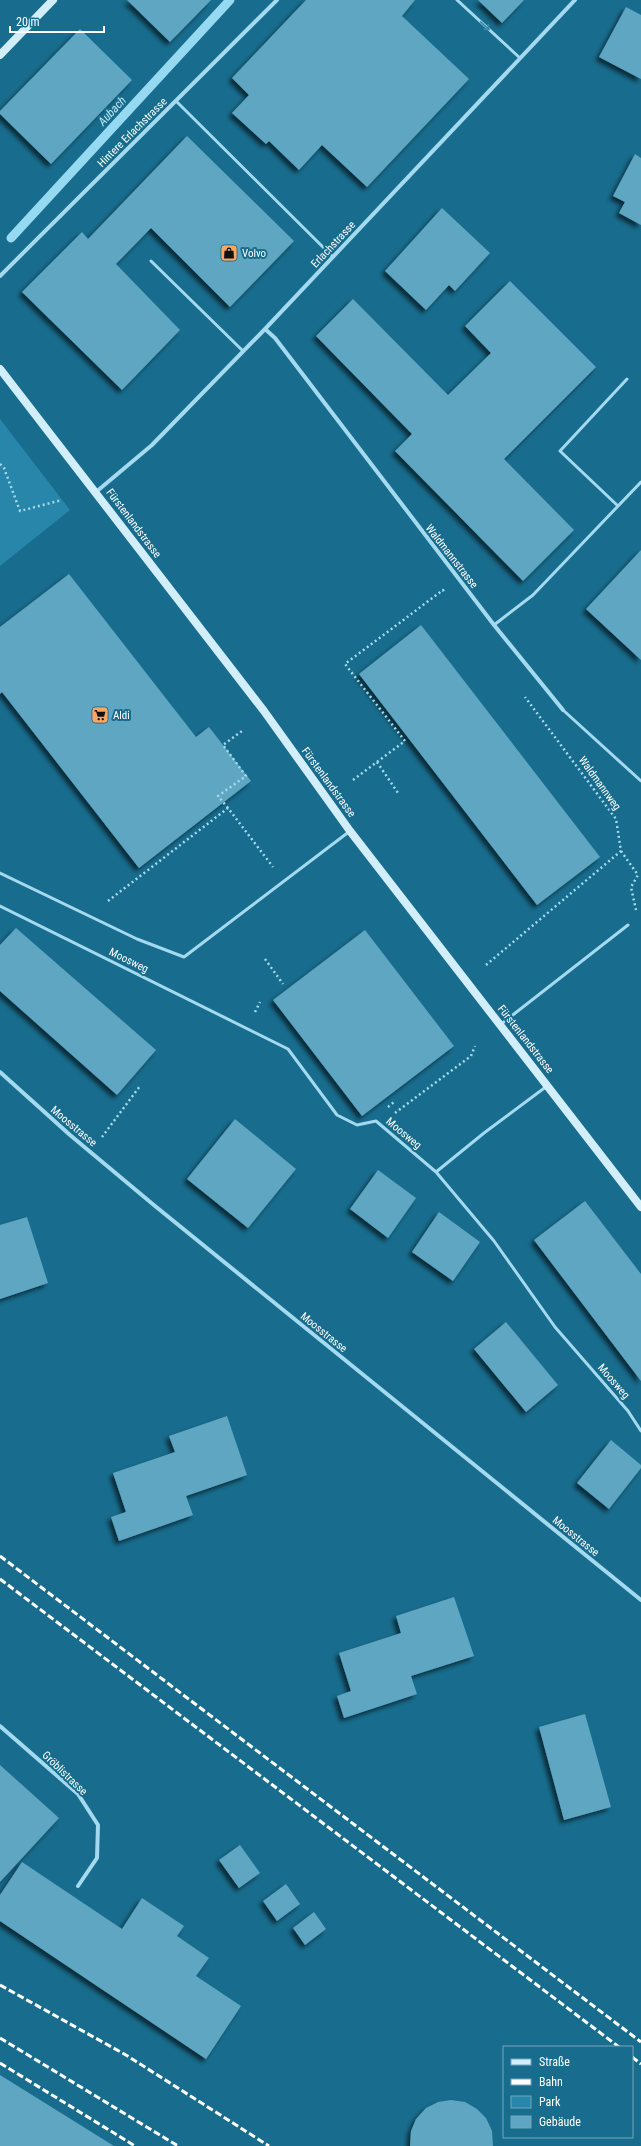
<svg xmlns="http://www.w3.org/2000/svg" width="641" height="2146" viewBox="0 0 641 2146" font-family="'Roboto Condensed',sans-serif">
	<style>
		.green { fill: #2786aa }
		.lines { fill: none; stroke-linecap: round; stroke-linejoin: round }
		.stream { stroke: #96daf1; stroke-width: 9 }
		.building { fill: #5ea6c2; filter: url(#shadow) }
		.path { stroke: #a3daef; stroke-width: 2.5; stroke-dasharray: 2 3; stroke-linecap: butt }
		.lane { stroke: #a3daef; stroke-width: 3 }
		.street { stroke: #a3daef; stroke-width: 4 }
		.secondary { stroke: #d1eefa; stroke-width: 8 }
		.rail { stroke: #fff; stroke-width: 3; stroke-dasharray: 7 3; stroke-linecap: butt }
		.oneway { stroke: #3b88a6 }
		.labels { text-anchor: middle; stroke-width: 4; stroke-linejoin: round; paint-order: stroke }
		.street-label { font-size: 11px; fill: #fff; stroke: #186c8d }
		.poi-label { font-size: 11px; fill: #fff; stroke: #186c8d; text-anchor: start }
		.water-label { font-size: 12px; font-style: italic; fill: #bfe9f8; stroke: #186c8d }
	</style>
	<defs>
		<filter id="shadow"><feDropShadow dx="-3.5" dy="3.5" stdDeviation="2" flood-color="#0009"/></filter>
	</defs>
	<rect width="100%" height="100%" fill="#186c8d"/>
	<path class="green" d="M0 419 70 510 0 566Z"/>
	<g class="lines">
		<path class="stream" d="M11 238 230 0"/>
	</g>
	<path class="building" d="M127 0H211L170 42Z
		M306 0H415L402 16 469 79 367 187 322 145 299 170 269 141 266 144 232 113 249 95 232 78Z
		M478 0H524L502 23Z
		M626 7 641 15V79L599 57Z
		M80 29 132 80 51 164 0 114V111Z
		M187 136 294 241 230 307 151 228 116 264 180 330 122 390 22 292 82 232 88 239Z
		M635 154 641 158V225L619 213 625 202 613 196Z
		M442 208 490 253 455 291 449 285 426 310 385 271Z
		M510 281 596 367 504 459 574 530 523 581 395 451 412 434 316 336 353 299 448 395 491 353 465 326Z
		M641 550V660L586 609Z
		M69 574 196 737 209 727 251 781 139 868 2 692 0 694V627Z
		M421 625 600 857 537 905 359 674Z
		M16 928 156 1050 117 1095 0 991V945Z
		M365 930 454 1046 362 1116 273 1000Z
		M235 1119 296 1169 248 1228 187 1179Z
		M378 1170 416 1198 388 1238 350 1209Z
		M585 1201 641 1274V1381L534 1240Z
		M439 1212 480 1242 453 1281 412 1252Z
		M27 1217 48 1283 0 1299V1225Z
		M506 1322 558 1385 526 1412 474 1349Z
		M227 1416 247 1475 186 1496 193 1515 119 1541 111 1517 126 1512 113 1473 175 1452 169 1436Z
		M611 1440 641 1465V1468L609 1509 577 1483Z
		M454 1597 474 1656 411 1676 417 1694 344 1718 337 1696 351 1691 339 1653 401 1633 396 1616Z
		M585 1714 611 1807 564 1820 539 1727Z
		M0 1765 59 1818 0 1882Z
		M240 1845 260 1873 239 1888 219 1860Z
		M22 1862 122 1929 142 1898 184 1926 177 1936 209 1958 196 1976 241 2006 206 2059 0 1921V1895Z
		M286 1884 300 1904 277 1921 263 1901Z
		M314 1912 326 1929 305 1945 293 1928Z
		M0 2075 114 2146H0Z
		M451 2100 465 2102 477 2109 486 2118 492 2131 493 2146H410L411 2131 416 2119 426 2108 438 2102Z"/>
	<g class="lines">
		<path class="path" d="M0 464 4 468 20 511 62 500
			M377 762 398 793
			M353 780 405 741 345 664 443 590 444 592
			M228 808 218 796 246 776 223 745 242 731
			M621 851 638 875 631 887 636 910
			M108 901 228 808 273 867
			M265 959 283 984
			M486 965 621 851 616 819 525 697
			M255 1012 260 1002
			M388 1107 394 1102
			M395 1113 471 1056 475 1046
			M102 1137 140 1086"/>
		<path class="lane" d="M457 0 520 58
			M176 101 333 257
			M151 261 243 351
			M618 506 560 451 627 379
			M494 625 533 595 641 482
			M563 710 641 781
			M0 873 137 939 184 957 350 831
			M0 906 288 1049 337 1115 357 1125 376 1121 436 1172 494 1241 555 1327 628 1411 641 1431
			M500 1025 628 925
			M436 1172 484 1133 547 1086"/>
		<path class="street" d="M0 276 277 0
			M265 329 275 338 494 625 563 710
			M96 492 152 445 265 329 575 0
			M0 1072 70 1135 155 1206 641 1600
			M0 1726 78 1794 98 1825 97 1858 78 1886"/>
		<path class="secondary" d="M0 55 53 0
			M0 369 264 711 350 831 641 1207"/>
		<path class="rail" d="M0 1556 641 2042
			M0 1579 619 2047
			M0 1985 126 2055 269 2146
			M0 2038 178 2146
			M632 2057 641 2064
			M0 2063 135 2146"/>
	</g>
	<defs><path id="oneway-shaft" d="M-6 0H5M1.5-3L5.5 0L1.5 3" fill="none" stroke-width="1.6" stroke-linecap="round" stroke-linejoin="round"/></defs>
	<use class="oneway" href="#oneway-shaft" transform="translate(485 26) rotate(43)"/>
	<defs>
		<g id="shop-square" transform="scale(0.9)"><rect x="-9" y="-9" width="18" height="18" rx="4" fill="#ffa561" stroke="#186c8d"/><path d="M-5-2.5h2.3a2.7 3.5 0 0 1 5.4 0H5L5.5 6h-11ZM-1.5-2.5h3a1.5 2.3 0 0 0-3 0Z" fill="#111"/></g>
		<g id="supermarket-square" transform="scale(0.9)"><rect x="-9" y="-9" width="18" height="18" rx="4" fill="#ffa561" stroke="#186c8d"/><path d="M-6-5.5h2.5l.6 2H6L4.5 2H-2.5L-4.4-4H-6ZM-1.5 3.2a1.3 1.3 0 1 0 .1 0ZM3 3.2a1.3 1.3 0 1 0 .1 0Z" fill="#111"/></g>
	</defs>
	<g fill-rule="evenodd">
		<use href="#shop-square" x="229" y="253"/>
		<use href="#supermarket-square" x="100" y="715"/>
	</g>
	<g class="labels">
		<g class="street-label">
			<text transform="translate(132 132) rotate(-45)" y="4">Hintere Erlachstrasse</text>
			<text transform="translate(333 244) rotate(-47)" y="4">Erlachstrasse</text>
			<text transform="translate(134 523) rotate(53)" y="4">Fürstenlandstrasse</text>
			<text transform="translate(452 556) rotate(52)" y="4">Waldmannstrasse</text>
			<text transform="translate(329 782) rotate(54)" y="4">Fürstenlandstrasse</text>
			<text transform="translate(600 783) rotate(54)" y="4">Waldmannweg</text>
			<text transform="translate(129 960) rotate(26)" y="4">Moosweg</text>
			<text transform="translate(526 1039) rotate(52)" y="4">Fürstenlandstrasse</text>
			<text transform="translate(74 1126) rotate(40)" y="4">Moosstrasse</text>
			<text transform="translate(404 1133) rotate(40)" y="4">Moosweg</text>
			<text transform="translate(324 1332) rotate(39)" y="4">Moosstrasse</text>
			<text transform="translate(614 1381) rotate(49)" y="4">Moosweg</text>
			<text transform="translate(576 1536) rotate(39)" y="4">Moosstrasse</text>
			<text transform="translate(65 1773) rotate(44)" y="4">Gröblistrasse</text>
		</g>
		<g class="poi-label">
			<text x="242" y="257">Volvo</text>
			<text x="113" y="719">Aldi</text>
		</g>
		<g class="water-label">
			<text transform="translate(112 111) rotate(-47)" y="4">Aubach</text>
		</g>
	</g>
	<rect x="503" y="2046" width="130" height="92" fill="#186c8d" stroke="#74a7bb"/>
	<rect x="511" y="2059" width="20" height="6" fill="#d1eefa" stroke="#74a7bb"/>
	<text x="539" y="2066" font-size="12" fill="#ffffff">Straße</text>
	<rect x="511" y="2079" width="20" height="6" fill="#ffffff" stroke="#74a7bb"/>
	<text x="539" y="2086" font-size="12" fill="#ffffff">Bahn</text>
	<rect x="511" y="2096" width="20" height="12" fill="#2786aa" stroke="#74a7bb"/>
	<text x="539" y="2106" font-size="12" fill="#ffffff">Park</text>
	<rect x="511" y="2116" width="20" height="12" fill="#5ea6c2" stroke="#74a7bb"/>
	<text x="539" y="2126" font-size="12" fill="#ffffff">Gebäude</text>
	<path d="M10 26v6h94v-6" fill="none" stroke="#ffffff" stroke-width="2"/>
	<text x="16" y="26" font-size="12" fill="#ffffff" stroke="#186c8d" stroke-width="3" paint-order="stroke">20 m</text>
</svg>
